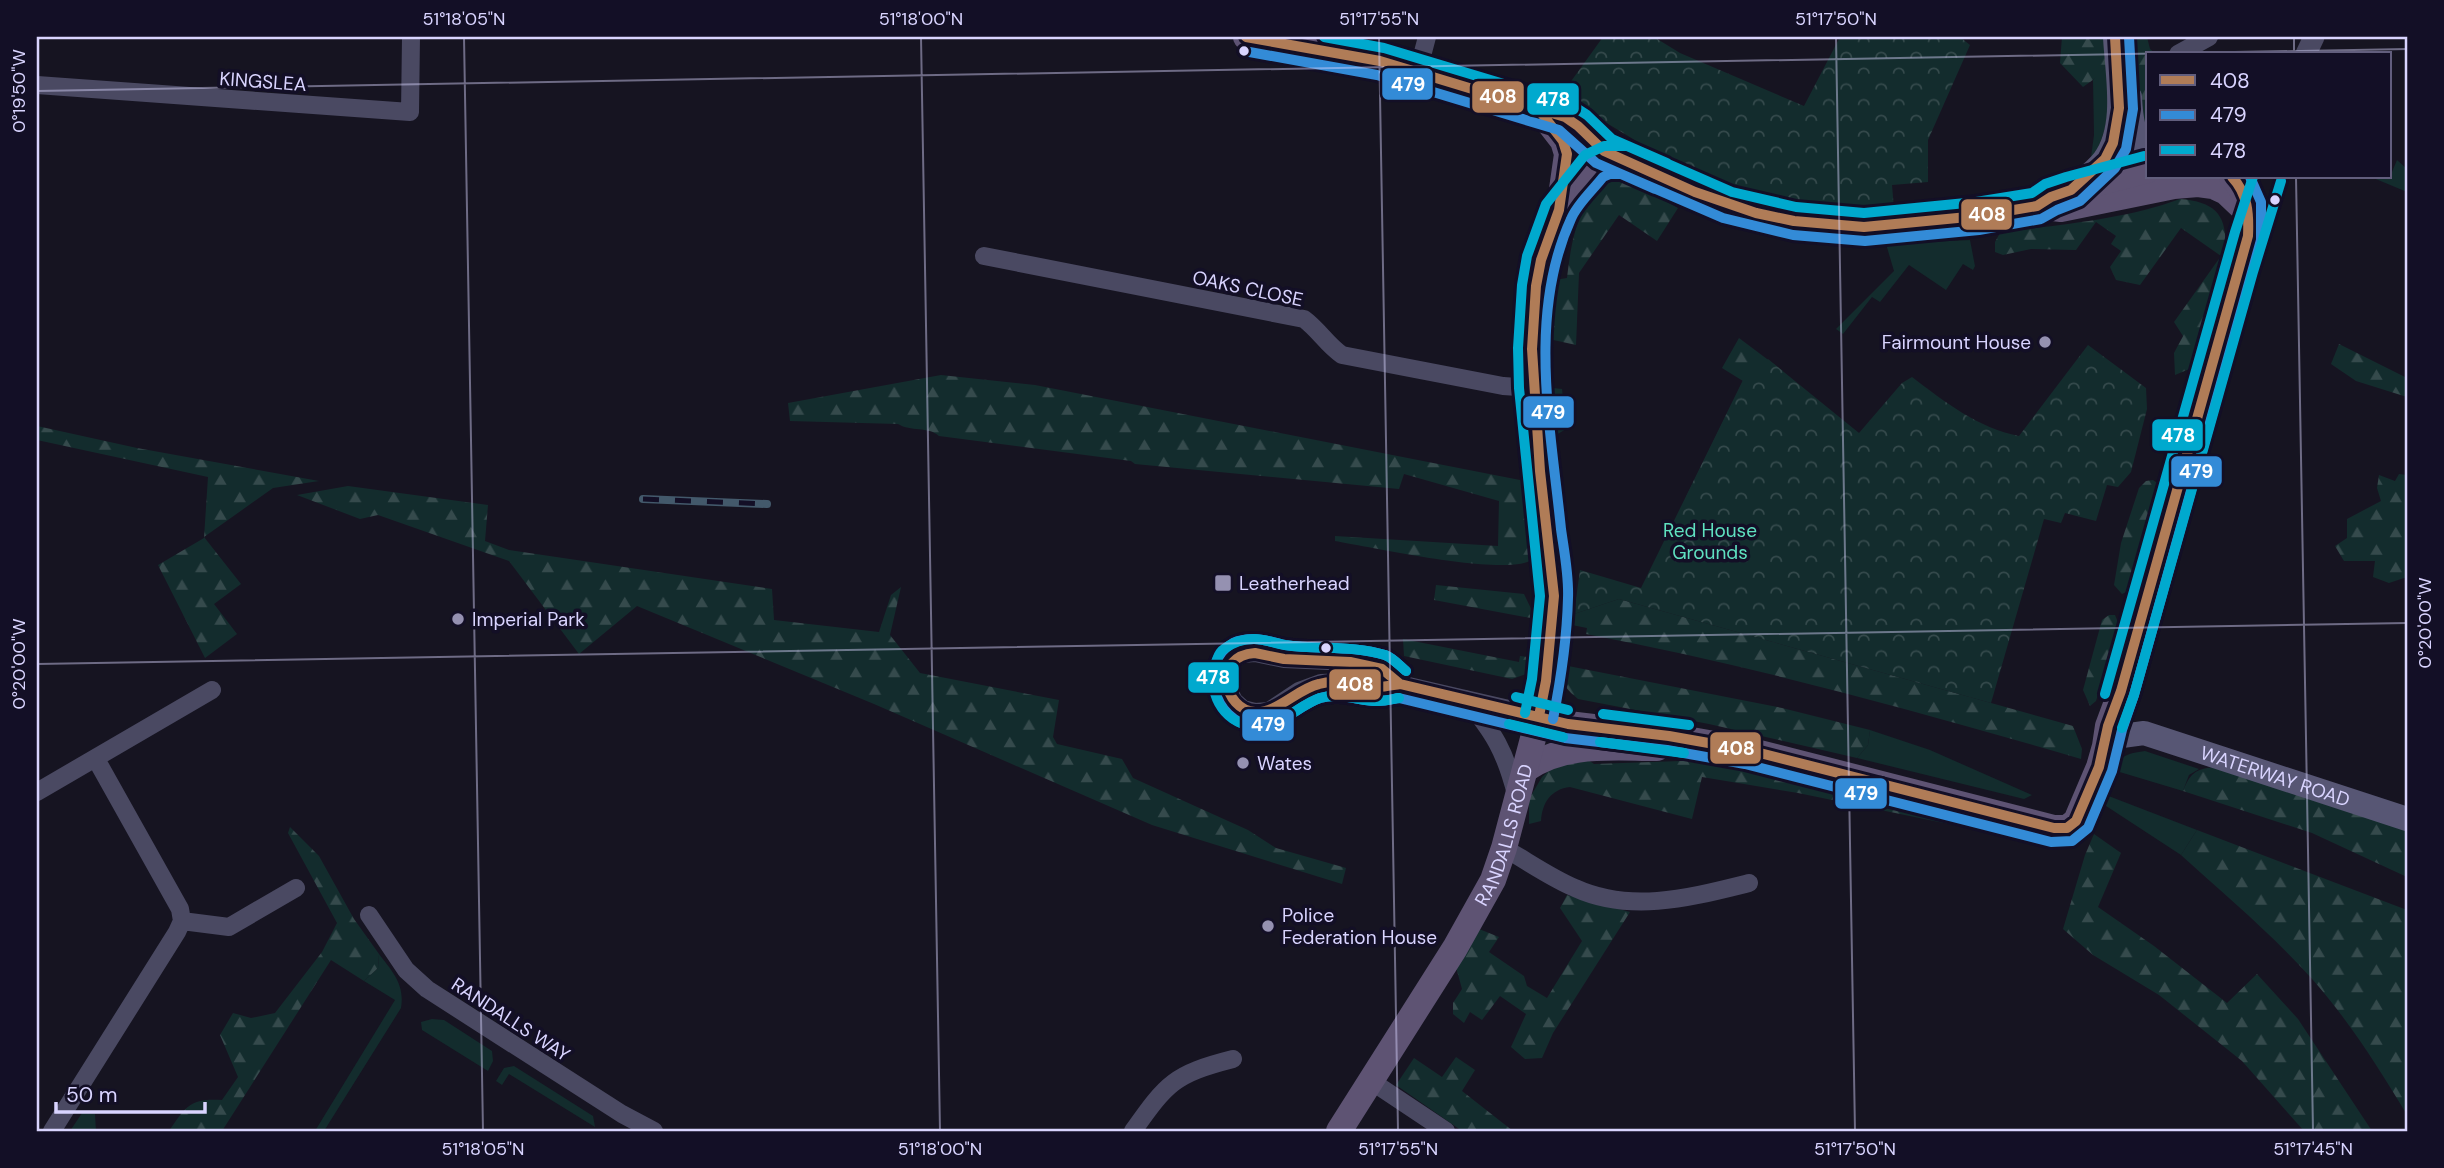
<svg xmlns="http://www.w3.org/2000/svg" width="2444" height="1168" viewBox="0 0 2444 1168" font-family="'DM Sans',sans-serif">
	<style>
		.grass { fill: #132c2d }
		.forest { fill: url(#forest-firs) }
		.park { fill: url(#park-crowns) }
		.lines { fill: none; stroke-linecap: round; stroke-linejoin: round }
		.minor { stroke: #4a4962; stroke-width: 18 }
		.tertiary { stroke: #4a4962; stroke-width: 21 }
		.secondary { stroke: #575674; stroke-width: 24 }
		.primary { stroke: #5e5373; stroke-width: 26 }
		.rail-casing { stroke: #43596b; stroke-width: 8 }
		.rail { stroke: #130f26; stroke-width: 5; stroke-dasharray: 16; stroke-linecap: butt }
		.bus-1-casing { stroke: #130f26; stroke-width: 16 }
		.bus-2-casing { stroke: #130f26; stroke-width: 16 }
		.bus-3-casing { stroke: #130f26; stroke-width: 16 }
		.bus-1 { stroke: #b07c57; stroke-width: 10 }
		.bus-2 { stroke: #338bd7; stroke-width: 10 }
		.bus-3 { stroke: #00a9ce; stroke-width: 10 }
		.ticks { fill: none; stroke: #d9d4ff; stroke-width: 2; stroke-opacity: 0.45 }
		.bus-dot { fill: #d9d4ff; stroke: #130f26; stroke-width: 2.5 }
		.poi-dot { fill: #9591b1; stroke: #130f26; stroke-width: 2.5 }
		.labels { text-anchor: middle; stroke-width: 7; stroke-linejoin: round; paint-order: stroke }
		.street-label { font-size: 19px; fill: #d9d4ff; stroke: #130f26 }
		.poi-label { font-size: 19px; fill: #d9d4ff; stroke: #130f26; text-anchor: start }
		.park-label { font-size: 19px; fill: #5fe0c0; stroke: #130f26 }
		.line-badge { stroke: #130f26; stroke-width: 2.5 }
		.badge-label { font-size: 19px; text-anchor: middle; font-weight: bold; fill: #fff }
		.neatline { fill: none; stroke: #d9d4ff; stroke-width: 2.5 }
		.ticks-label { font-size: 18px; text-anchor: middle; fill: #d9d4ff }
	</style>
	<defs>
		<pattern id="forest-firs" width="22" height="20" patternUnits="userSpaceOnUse" patternTransform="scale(1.75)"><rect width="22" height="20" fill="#132c2d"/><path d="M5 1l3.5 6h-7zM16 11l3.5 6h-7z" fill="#354a4c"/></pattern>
		<pattern id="park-crowns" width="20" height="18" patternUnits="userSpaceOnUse" patternTransform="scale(1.75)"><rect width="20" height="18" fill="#132c2d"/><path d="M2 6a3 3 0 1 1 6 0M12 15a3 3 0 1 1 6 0" fill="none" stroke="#354a4c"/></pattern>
	</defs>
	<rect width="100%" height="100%" fill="#161421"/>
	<path class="grass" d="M2107 66C2110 102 2110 124 2094 157H2091L2094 135 2093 80Z
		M2397 160 2407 169V192L2371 177 2389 179Z
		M1583 199 1565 243 1559 279 1549 281C1554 251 1561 221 1583 199Z
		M1970 240 1975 266 1973 270 1963 264 1946 290 1909 265 1880 302 1872 297 1843 334 1836 329 1894 271 1886 244Z
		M1870 730 1930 750 2032 795 2024 799 1857 758 1868 745Z
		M2145 751 2199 769 2189 775 2183 791 2113 770C2121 755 2129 753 2145 751Z
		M2106 795 2197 830 2181 855 2103 804Z
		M379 954C393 972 405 985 401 1008L324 1131H315L395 1000 364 981 378 968Z
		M432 1019 444 1020 492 1051 493 1061 488 1071 422 1030 421 1022Z
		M514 1066 593 1116 595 1127 509 1074 502 1085 496 1081 504 1068Z
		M82 1113 95 1114 96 1131H70Z"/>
	<path class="forest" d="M2062 37H2105L2107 66 2097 77 2083 87 2060 63Z
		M2133 37H2147L2150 49 2156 54H2148V132L2134 104Z
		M1610 182H1630L1678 208 1657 241 1619 215 1579 273 1576 345 1549 339 1544 331 1549 281 1567 278C1571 244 1577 200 1610 182Z
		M2180 199C2218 202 2228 217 2225 254L2194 367 2175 375 2174 353 2183 336 2174 322 2221 256 2181 228 2140 285 2116 280 2110 267 2121 251 2111 244 2116 236 2096 222 2076 250 2031 249 2003 255 1995 252V242L2000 233C2060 224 2124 220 2180 199Z
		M1739 338 1783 371 1686 497 1743 381 1722 368Z
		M2339 344 2407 378V397L2356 381 2331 364Z
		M941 375 1035 385 1525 481 1533 554 1530 561C1497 575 1376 548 1335 541V536L1498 546 1499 501 1404 474 1399 489 1135 464 1131 461 939 436C928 426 911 432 898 424L790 421 788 403Z
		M1543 387 1562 389 1566 429 1556 435 1559 458 1549 459Z
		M37 426 137 448 319 481 273 488 204 537 241 584 214 604 237 634 205 658 158 565 204 538 208 477 37 440Z
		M2399 474 2407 475V577L2389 583 2373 577 2375 561H2344L2335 546 2347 538V519L2381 501 2377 488 2379 475 2395 481Z
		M2153 480 2161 486 2132 589 2122 594 2114 585 2121 543 2139 488 2146 481Z
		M348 486 488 505 485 541 509 550 772 589 774 620 879 632 891 595 901 587 890 635 920 673 1059 700 1053 737 1057 744 1122 759 1133 778 1248 830 1276 848 1346 868 1342 884 1152 825 874 704 637 606 579 654 509 561 378 515 360 519 297 495Z
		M1563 500 1573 578 1566 586 1553 504Z
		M1436 585 1524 594 1536 619 1434 600Z
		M1619 599 2073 726 2082 749 2081 759C1917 711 1754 666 1586 634L1587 628 1572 625 1574 614Z
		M2109 615H2115L2119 625 2096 701 2090 706 2083 690 2102 620Z
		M1403 639 1519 662 1520 656 1534 658 1526 674 1512 679 1404 656Z
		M1563 665 1782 708 1870 730 1868 745 1857 758 1709 724 1578 699C1565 688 1559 682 1563 665Z
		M1584 757 1594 764 1710 760 2010 830 2007 836 1798 793 1702 777 1692 819 1570 787C1551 789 1542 803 1541 821L1529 824V799L1542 777 1554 766Z
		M2214 767 2407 829V877L2312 833 2183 791C2190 774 2195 769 2214 767Z
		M290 827 319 856 354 919 379 954 378 968 364 981 331 960 222 1131H169C186 1106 190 1098 222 1100L238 1077 220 1035 233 1013 251 1018 275 1013 322 952 337 923 288 833Z
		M2197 830 2407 910V1115C2379 1068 2349 1021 2313 980 2274 936 2224 894 2181 855Z
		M2094 834 2121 853 2098 907 2154 946 2227 1003 2257 974 2298 1019 2372 1131H2304L2242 1061 2159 995 2093 955 2063 929 2085 855Z
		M1567 895 1630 912 1553 1033 1542 1058 1525 1059 1511 1047 1526 1014 1500 996 1482 1020 1470 1012 1464 1023 1453 1014V1003L1462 989 1456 967 1479 929 1499 937 1489 952 1524 976 1527 986 1547 998 1582 941 1560 908Z
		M1456 1057 1475 1070 1462 1091 1513 1131H1462L1396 1085 1414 1058 1442 1077Z"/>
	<path class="park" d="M1603 37H1654L1680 53 1804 106 1840 37H1960L1970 45 1928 140V182L1892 185 1894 209C1812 212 1744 199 1671 161 1633 141 1599 115 1559 98Z
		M2088 345 2146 388 2147 409 2131 472 2118 487 2107 485 2096 521 2065 513 2061 523 2044 519 1991 703 1619 599 1574 614 1580 570 1641 588 1743 380 1768 359 1859 433 1902 383 1912 377C1945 402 1978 428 2019 436Z"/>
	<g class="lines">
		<path class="minor" d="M2178 54 2209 37
			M1418 71 1427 37
			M37 85 410 112 411 37
			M984 256 1304 319C1319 330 1327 345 1342 355L1503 386 1533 388
			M1400 684 1382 669 1350 662 1284 659 1255 653 1242 654 1232 660 1227 674 1228 689 1234 701 1243 709 1255 712 1269 711 1299 691 1321 683 1343 682 1379 687 1400 684 1539 716
			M1466 699C1494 733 1505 751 1516 794
			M37 792 212 690
			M1504 848C1527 861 1551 878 1575 888 1632 914 1692 897 1749 883
			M369 915 406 970 427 989 622 1114 654 1131
			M182 921 229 927 296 888
			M1371 1081 1446 1131
			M52 1131 177 932 182 921 180 909 96 759
			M1133 1131C1167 1083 1174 1074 1233 1059"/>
		<path class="tertiary" d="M2306 54 2314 37"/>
		<g class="secondary">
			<path d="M2130 97C2131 118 2133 137 2148 153"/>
			<path d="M2071 190C2082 180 2095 172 2104 160 2128 127 2117 75 2115 37"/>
			<path id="s1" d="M2105 746 2122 736 2144 733 2407 819"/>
		</g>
		<g class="primary">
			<path d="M1246 37 1380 61 1565 117 1578 126 1604 151 1727 205 1794 221 1864 227 1889 225 1978 216 2037 206 2061 209 2174 186 2198 184 2213 186 2226 192 2245 210"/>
			<path d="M2050 197 2071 190 2148 170"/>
			<path d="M1563 206C1584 181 1587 161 1624 160"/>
			<path d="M1539 716 1568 724 1669 736 1748 750 2054 828H2067L2076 821 2099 767 2105 746 2108 726 2121 691 2248 236C2249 214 2249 193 2232 177"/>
			<path d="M1526 769C1565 742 1611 748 1657 748"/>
			<path id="s2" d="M1339 1131 1455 948 1493 880 1504 848 1539 716 1546 681 1554 596 1540 471 1532 349 1536 286 1541 260 1559 210 1567 154 1563 141 1539 110"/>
		</g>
		<g class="rail-casing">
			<path id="rail" d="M643 499 767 504"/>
		</g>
		<use href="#rail" class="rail"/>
		<g class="bus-1-casing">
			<path id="bus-1" d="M1246 37 1380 61 1565 117 1578 126 1604 151 1695 192 1756 213 1794 221 1864 227 1978 216 2037 206 2051 197 2071 190 2105 159 2113 143 2119 108 2115 37
				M1515 102 1539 110 1563 141 1567 154 1559 210 1541 260 1536 286 1532 349 1540 471 1554 596 1546 681 1539 716
				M1255 653 1284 659 1350 662 1382 669 1400 684C1393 685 1385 687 1378 687 1358 687 1339 678 1319 684 1297 689 1276 714 1255 712 1224 710 1211 656 1255 653Z
				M1400 684 1568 724 1669 736 1748 750 2054 828H2067L2076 821 2099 767 2108 726 2121 691 2248 236C2249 214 2248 194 2232 177"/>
		</g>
		<g class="bus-2-casing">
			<path id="bus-2" d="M1244 51 1377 75 1559 130 1596 163 1655 189
				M1406 671C1400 666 1393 658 1385 655 1352 645 1318 650 1285 645 1275 643 1264 639 1254 639 1247 639 1239 640 1233 643 1197 663 1214 722 1253 726 1279 729 1297 706 1320 698 1340 692 1359 701 1378 701 1385 701 1393 699 1399 698L1565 738 1667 750 1745 764 2051 842 2072 841 2088 828 2112 771 2122 730 2134 695 2261 240V202L2250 177
				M1553 719C1561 679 1567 638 1568 598 1569 575 1564 551 1561 529 1551 429 1527 315 1571 219 1577 204 1593 190 1603 177L1610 174H1621L1723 218 1793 235 1865 241 1979 230 2041 219 2057 210 2080 201 2115 168 2126 149 2133 109 2129 37"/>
		</g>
		<g class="bus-3-casing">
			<path id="bus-3" d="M1324 37 1384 48 1570 104 1587 115 1612 139 1667 163
				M2105 694 2235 232 2253 177
				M1516 697 1568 710
				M1399 698C1393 699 1385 701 1378 701 1359 701 1340 692 1320 698 1297 706 1279 729 1253 726 1222 723 1206 690 1216 662 1218 657 1219 652 1224 649 1233 642 1243 639 1254 639 1264 639 1274 643 1285 645 1318 650 1352 645 1385 655 1393 658 1400 666 1406 671
				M1525 713 1532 679 1540 596 1519 388 1518 348 1522 285 1527 256 1546 204 1585 155 1604 146H1627L1732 192 1796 207 1864 213 1976 202 2032 193 2045 184 2066 177 2144 156
				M1603 714 1689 725
				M1509 724 1563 737
				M2122 728 2134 695 2253 272 2281 181
				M1600 742 1684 753"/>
		</g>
		<use href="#bus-1" class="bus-1"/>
		<use href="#bus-2" class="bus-2"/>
		<use href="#bus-3" class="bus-3"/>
	</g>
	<path class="ticks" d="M464 37 483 1131M921 37 940 1131M1379 37 1398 1131M1836 37 1855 1131M2294 37V54M37 91 2407 49M2296 177 2313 1131M37 664 2407 623"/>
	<g class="bus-dot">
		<circle cx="1244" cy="51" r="6"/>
		<circle cx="2275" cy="200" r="6"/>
		<circle cx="1326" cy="648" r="6"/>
	</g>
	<g class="poi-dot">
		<circle cx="2045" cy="342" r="7"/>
		<rect x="1214" y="574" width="18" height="18" rx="3.5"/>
		<circle cx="458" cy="619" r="7"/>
		<circle cx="1243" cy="763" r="7"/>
		<circle cx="1268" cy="926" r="7"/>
	</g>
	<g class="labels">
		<g class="street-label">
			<text transform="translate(263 81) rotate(4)" y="7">KINGSLEA</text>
			<text transform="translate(1248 288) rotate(12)" y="7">OAKS CLOSE</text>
			<text dy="7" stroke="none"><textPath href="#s1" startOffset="180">WATERWAY ROAD</textPath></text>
			<text dy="7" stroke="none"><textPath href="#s2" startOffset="341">RANDALLS ROAD</textPath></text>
			<text transform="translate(511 1019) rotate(33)" y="7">RANDALLS WAY</text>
		</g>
		<g class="poi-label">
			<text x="2031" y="349" text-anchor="end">Fairmount House</text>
			<text x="1239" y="590">Leatherhead</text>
			<text x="472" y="626">Imperial Park</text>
			<text x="1257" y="770">Wates</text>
			<text x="1282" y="922">Police<tspan x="1282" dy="22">Federation House</tspan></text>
		</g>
		<g class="park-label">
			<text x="1710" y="537">Red House<tspan x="1710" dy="22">Grounds</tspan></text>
		</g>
	</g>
	<g class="line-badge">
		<rect x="1381" y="67" width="53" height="34" rx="7" fill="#338bd7"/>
		<rect x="1471" y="80" width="54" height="34" rx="7" fill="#b07c57"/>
		<rect x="1526" y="82" width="54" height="34" rx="7" fill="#00a9ce"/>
		<rect x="1960" y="198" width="53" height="33" rx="7" fill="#b07c57"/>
		<rect x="1522" y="395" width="53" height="34" rx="7" fill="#338bd7"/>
		<rect x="2151" y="418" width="53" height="34" rx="7" fill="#00a9ce"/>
		<rect x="2170" y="455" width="53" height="33" rx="7" fill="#338bd7"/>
		<rect x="1187" y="661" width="53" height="33" rx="7" fill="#00a9ce"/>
		<rect x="1328" y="668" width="54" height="33" rx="7" fill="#b07c57"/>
		<rect x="1241" y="708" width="54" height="34" rx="7" fill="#338bd7"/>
		<rect x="1709" y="731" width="53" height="34" rx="7" fill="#b07c57"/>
		<rect x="1834" y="777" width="54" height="33" rx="7" fill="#338bd7"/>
	</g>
	<g class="badge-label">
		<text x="1408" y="91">479</text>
		<text x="1498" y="103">408</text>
		<text x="1553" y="106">478</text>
		<text x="1987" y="221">408</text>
		<text x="1548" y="419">479</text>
		<text x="2178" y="442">478</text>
		<text x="2196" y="478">479</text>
		<text x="1213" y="684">478</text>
		<text x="1355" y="691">408</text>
		<text x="1268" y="731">479</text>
		<text x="1736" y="755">408</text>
		<text x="1861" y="800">479</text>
	</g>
	<rect width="2444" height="1168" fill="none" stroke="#130f26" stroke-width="77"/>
	<rect x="2146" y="52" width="245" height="126" fill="#130f26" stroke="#625e7d" stroke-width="2"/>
	<rect x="2160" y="75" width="35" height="10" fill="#b07c57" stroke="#625e7d" stroke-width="2"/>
	<text x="2210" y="88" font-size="21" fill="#d9d4ff">408</text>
	<rect x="2160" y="110" width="35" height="10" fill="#338bd7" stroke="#625e7d" stroke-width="2"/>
	<text x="2210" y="122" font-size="21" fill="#d9d4ff">479</text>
	<rect x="2160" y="145" width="35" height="10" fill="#00a9ce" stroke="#625e7d" stroke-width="2"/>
	<text x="2210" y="158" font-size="21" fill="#d9d4ff">478</text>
	<path d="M56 1102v10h149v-10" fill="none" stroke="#d9d4ff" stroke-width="3.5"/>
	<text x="66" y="1102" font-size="21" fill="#d9d4ff" stroke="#130f26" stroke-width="5" paint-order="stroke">50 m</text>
	<rect x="38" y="38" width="2368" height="1092" class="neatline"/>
	<g class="ticks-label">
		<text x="464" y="25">51°18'05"N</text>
		<text x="921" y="25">51°18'00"N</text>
		<text x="1379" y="25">51°17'55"N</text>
		<text x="1836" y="25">51°17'50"N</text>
		<text transform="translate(19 91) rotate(-90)" y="6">0°19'50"W</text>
		<text transform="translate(2425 623) rotate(-90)" y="6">0°20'00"W</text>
		<text transform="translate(19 664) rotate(-90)" y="6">0°20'00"W</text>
		<text x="483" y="1155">51°18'05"N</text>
		<text x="940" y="1155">51°18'00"N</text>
		<text x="1398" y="1155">51°17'55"N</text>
		<text x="1855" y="1155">51°17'50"N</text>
		<text x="2313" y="1155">51°17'45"N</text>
	</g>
</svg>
